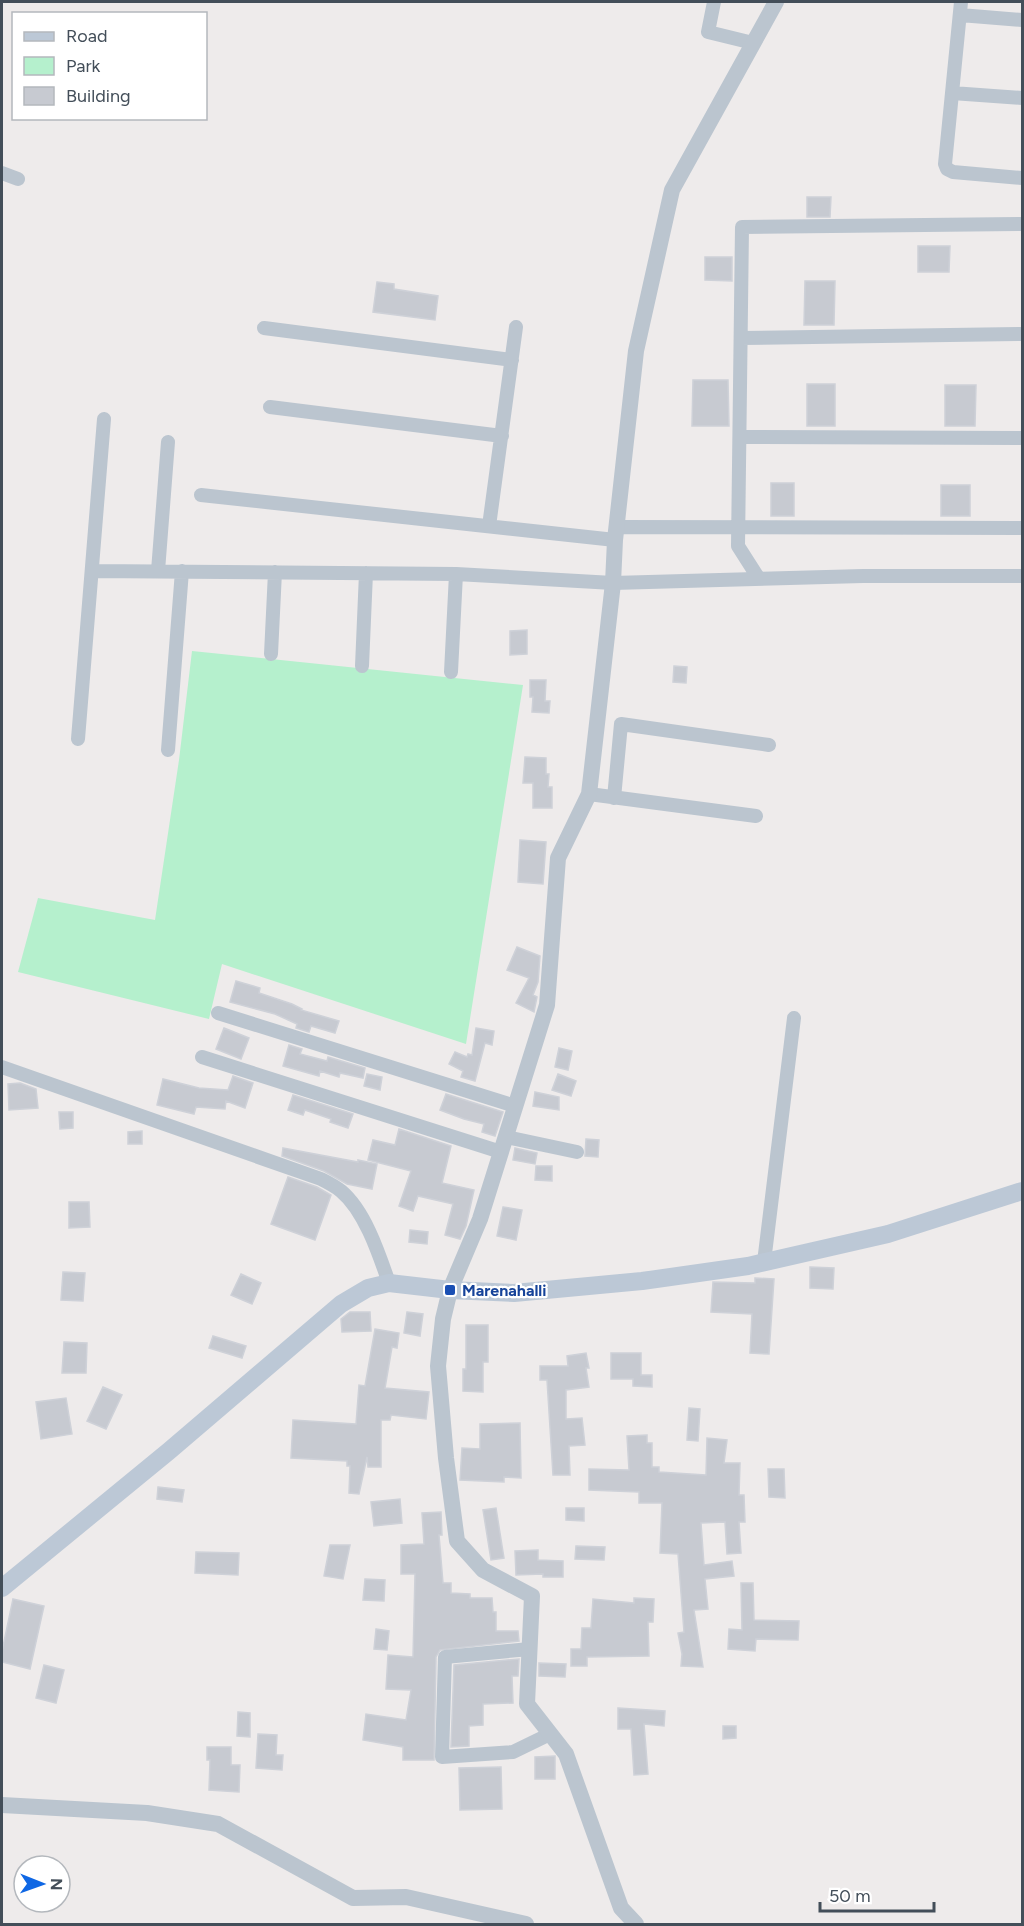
<svg xmlns="http://www.w3.org/2000/svg" width="1024" height="1926" viewBox="0 0 1024 1926" font-family="Figtree,sans-serif">
	<style>
		.green { fill: #b5f0cd }
		.building { fill: #c7cad1; stroke: #ced1d8; stroke-width: 1.5 }
		.lines { fill: none; stroke-linecap: round; stroke-linejoin: round }
		.minor { stroke: #bbc5cf; stroke-width: 14 }
		.tertiary { stroke: #bbc5cf; stroke-width: 16 }
		.secondary { stroke: #bcc8d6; stroke-width: 18 }
		.transit-dot { fill: #1a4fb4; stroke: #fff; stroke-width: 2 }
		.labels { text-anchor: middle; stroke-width: 4.5; stroke-linejoin: round; paint-order: stroke }
		.transit-label { font-size: 16px; font-weight: bold; fill: #164399; stroke: #fff; text-anchor: start }
	</style>
	<rect width="100%" height="100%" fill="#eeebeb"/>
	<path class="green" d="M192 651 523 685 466 1044 222 964 209 1019 18 972 38 898 155 920 179 760Z"/>
	<path class="building" d="M807 197H831L830 217H807Z
		M918 246H950L949 272H918Z
		M705 257H732V281L705 280Z
		M805 281H835L834 325H804Z
		M377 282 394 284V289L438 296 435 320 373 312Z
		M693 380H728L729 426H692Z
		M807 384H835V426H807Z
		M945 385H976L975 426H945Z
		M771 483H794V516H771Z
		M941 485H970V516H941Z
		M527 630V654L510 655V631Z
		M674 666 687 667 686 683 673 682Z
		M530 680H546L545 701H550L549 713 532 712 533 697H530Z
		M525 757 546 758V774H549L548 787H552V808H533V783H523Z
		M520 840 546 842 543 884 518 882Z
		M517 947 540 956 538 982 533 995 537 997 534 1012 516 1003 529 978 507 970Z
		M236 981 260 988 259 993 292 1004 302 1009 301 1010 339 1021 335 1033 311 1026 309 1032 296 1028 297 1024 275 1014 230 1002Z
		M224 1028 249 1038 241 1059 216 1049Z
		M476 1028 494 1031 492 1045 485 1043 475 1081 461 1077 463 1071 449 1064 455 1052 467 1057 468 1054 472 1055Z
		M289 1045 302 1049 300 1054 327 1061 328 1057 365 1068 363 1078 340 1073 339 1077 320 1071 319 1076 283 1066Z
		M559 1048 572 1051 568 1070 555 1067Z
		M367 1074 382 1077 380 1090 364 1086Z
		M558 1074 576 1081 571 1096 552 1090Z
		M233 1076 253 1083 245 1108 226 1101 225 1109 196 1107 194 1114 157 1105 163 1079 199 1088 228 1090Z
		M20 1083 36 1089 38 1108 9 1110 8 1084Z
		M535 1092 559 1097V1110L533 1106Z
		M446 1094 503 1112 495 1136 482 1132 484 1124 464 1119 440 1110Z
		M293 1095 353 1114 348 1128 330 1122 331 1119 305 1110 303 1115 288 1110Z
		M59 1112H73V1128L60 1129Z
		M399 1129 451 1146 442 1183 474 1190 466 1226 460 1239 445 1235 453 1204 418 1196 413 1211 399 1206 411 1171 368 1160 373 1140 395 1145Z
		M142 1131V1144H128V1132Z
		M586 1139 599 1140 598 1157 585 1156Z
		M283 1148 358 1162V1160L377 1164 372 1189 347 1184 324 1171 282 1156Z
		M515 1148 537 1153 535 1164 513 1160Z
		M536 1166H552V1181L535 1180Z
		M288 1177 317 1187 331 1195 315 1240 271 1224Z
		M69 1202H89L90 1227 69 1228Z
		M503 1207 522 1210 516 1240 497 1236Z
		M410 1230 428 1232 427 1244 409 1242Z
		M810 1267 834 1268 833 1289 810 1288Z
		M63 1272 85 1273 83 1301 61 1300Z
		M241 1274 261 1283 252 1304 231 1295Z
		M755 1278 774 1279 769 1354 750 1353 752 1314 711 1312 713 1282 755 1283Z
		M350 1312H370L371 1331 342 1332 341 1319Z
		M407 1312 423 1314 420 1336 404 1333Z
		M466 1325H488V1362H483V1392L463 1391V1369H466Z
		M375 1329 399 1333 397 1348 392 1347 385 1388 429 1392 426 1419 391 1415 390 1420H381V1467H368L367 1457 359 1494 349 1493 350 1466H347V1461L291 1458 293 1420 356 1424 359 1385 365 1386Z
		M213 1336 246 1346 242 1358 209 1348Z
		M64 1342 87 1343 86 1373H62Z
		M586 1353 589 1368H586L589 1387 566 1390V1419L582 1418 585 1445 569 1446 570 1475H553L547 1380H540V1366H568L567 1356Z
		M611 1353H641V1375H652V1387L633 1386V1379H611Z
		M103 1387 122 1395 106 1429 87 1421Z
		M66 1398 72 1434 41 1439 36 1402Z
		M689 1408 700 1409 698 1441 687 1440Z
		M520 1423 521 1478 504 1477V1482L460 1480 462 1448 480 1449V1424Z
		M647 1435V1443H652V1467H659V1472L706 1475 707 1438 727 1440 724 1463H740L739 1495H744L745 1522H739L741 1553 727 1554 725 1522 701 1523 704 1565 732 1561 734 1576 705 1579 708 1609 694 1610 703 1667 681 1666 682 1654 678 1633 684 1632 678 1554 660 1553 662 1503H639V1492L589 1490V1469L629 1470 627 1436Z
		M768 1469H784L785 1498 769 1497Z
		M158 1487 184 1490 182 1502 157 1499Z
		M400 1499 402 1523 374 1526 371 1502Z
		M496 1508 504 1558 491 1560 483 1510Z
		M566 1508H584V1521L566 1520Z
		M441 1512 442 1535H439L443 1583H451V1593L470 1594V1598H492L493 1612H496V1631H518L519 1641 440 1650 436 1657 434 1760H403V1747L363 1740 366 1714 406 1720 411 1690 386 1689 388 1655 413 1657 415 1574H401V1545L424 1544 422 1513Z
		M330 1545H350L343 1579 324 1576Z
		M576 1546 605 1547 604 1560 575 1559Z
		M538 1550V1560L563 1561V1577H543V1574L516 1575 515 1551Z
		M196 1552 239 1553 238 1575 195 1573Z
		M365 1579 385 1580 384 1601 363 1600Z
		M741 1583H753L754 1620 799 1621 798 1640 756 1639 755 1651 728 1649 729 1629 742 1630Z
		M634 1598 654 1599 653 1622H648L649 1656 587 1657V1666H571V1649H581L582 1628H591L593 1599 634 1603Z
		M13 1599 44 1606 30 1669 2 1662V1651Z
		M376 1629 389 1631 387 1650 374 1649Z
		M519 1659 518 1676H512L513 1703 483 1704V1725L469 1726V1746L451 1747 454 1665Z
		M539 1663 566 1664 565 1677 539 1676Z
		M44 1665 64 1670 56 1703 36 1698Z
		M618 1708 665 1711 664 1726 644 1724 648 1774 634 1775 631 1729H618Z
		M238 1712 250 1713V1737L237 1736Z
		M723 1726H736V1738L723 1739Z
		M258 1734 277 1735 276 1755H283L282 1770 256 1768Z
		M207 1747H231V1765H240L239 1792 209 1790 210 1760H207Z
		M555 1756V1779H535V1757Z
		M501 1767 502 1809 460 1810 459 1768Z"/>
	<g class="lines">
		<path class="minor" d="M714 2 708 32 753 43
			M961 2 945 164 947 169 953 172 1022 178
			M960 15 1022 20
			M952 93 1022 98
			M2 173 18 179
			M264 328 512 360
			M741 338 1022 334
			M270 407 502 436
			M740 437 1022 438
			M201 495 615 540
			M489 526 516 327
			M617 527 1022 528
			M92 571 456 574 613 583 863 576H1022
			M158 571 168 442
			M759 579 738 546 742 227 1022 224
			M271 654 275 572
			M362 666 366 573
			M451 672 456 574
			M78 739 104 419
			M168 750 182 571
			M589 794 756 816
			M614 798 621 724 769 745
			M218 1013 515 1106
			M202 1057 501 1152
			M2 1067 321 1179C327 1182 335 1186 341 1191 365 1211 379 1254 389 1283
			M506 1137 577 1152
			M764 1262 794 1018
			M530 1649 445 1657 442 1757 513 1752 550 1734"/>
		<path class="tertiary" d="M2 1805 147 1813 218 1824 353 1898 406 1897 526 1924
			M636 1924 621 1908 566 1754 527 1704 532 1596 483 1570 457 1541 446 1458 438 1366 443 1319 450 1290 480 1219 547 1005 558 858 589 794 613 583 615 540 636 351 672 190 776 2"/>
		<path class="secondary" d="M2 1588 169 1451 341 1304 368 1288 389 1283 450 1290 514 1293 642 1281 748 1266 888 1234 1022 1191"/>
	</g>
	<rect class="transit-dot" x="444" y="1284" width="12" height="12" rx="3"/>
	<g class="labels">
		<g class="transit-label">
			<text x="462" y="1296">Marenahalli</text>
		</g>
	</g>
	<rect width="1024" height="1926" fill="none" stroke="#434e59" stroke-width="6"/>
	<rect x="12" y="12" width="195" height="108" fill="#ffffff" stroke="#b4b8bd" stroke-width="1.5"/>
	<rect x="24" y="32" width="30" height="9" fill="#bcc8d6" stroke="#b4b8bd" stroke-width="1.5"/>
	<text x="66" y="42" font-size="18" fill="#434e59">Road</text>
	<rect x="24" y="57" width="30" height="18" fill="#b5f0cd" stroke="#b4b8bd" stroke-width="1.5"/>
	<text x="66" y="72" font-size="18" fill="#434e59">Park</text>
	<rect x="24" y="87" width="30" height="18" fill="#c7cad1" stroke="#b4b8bd" stroke-width="1.5"/>
	<text x="66" y="102" font-size="18" fill="#434e59">Building</text>
	<g transform="translate(42 1884) rotate(91)"><circle r="28" fill="#ffffff" stroke="#b4b8bd" stroke-width="1.5"/>
	<path d="M0-4.5L10 22L0 15L-10 22Z" fill="#0f67e4"/>
	<text y="-9" font-size="16" font-weight="bold" text-anchor="middle" fill="#434e59">N</text>
	</g>
	<path d="M820 1902v9h114v-9" fill="none" stroke="#434e59" stroke-width="3"/>
	<text x="829" y="1902" font-size="18" fill="#434e59" stroke="#ffffff" stroke-width="4.5" paint-order="stroke">50 m</text>
</svg>
